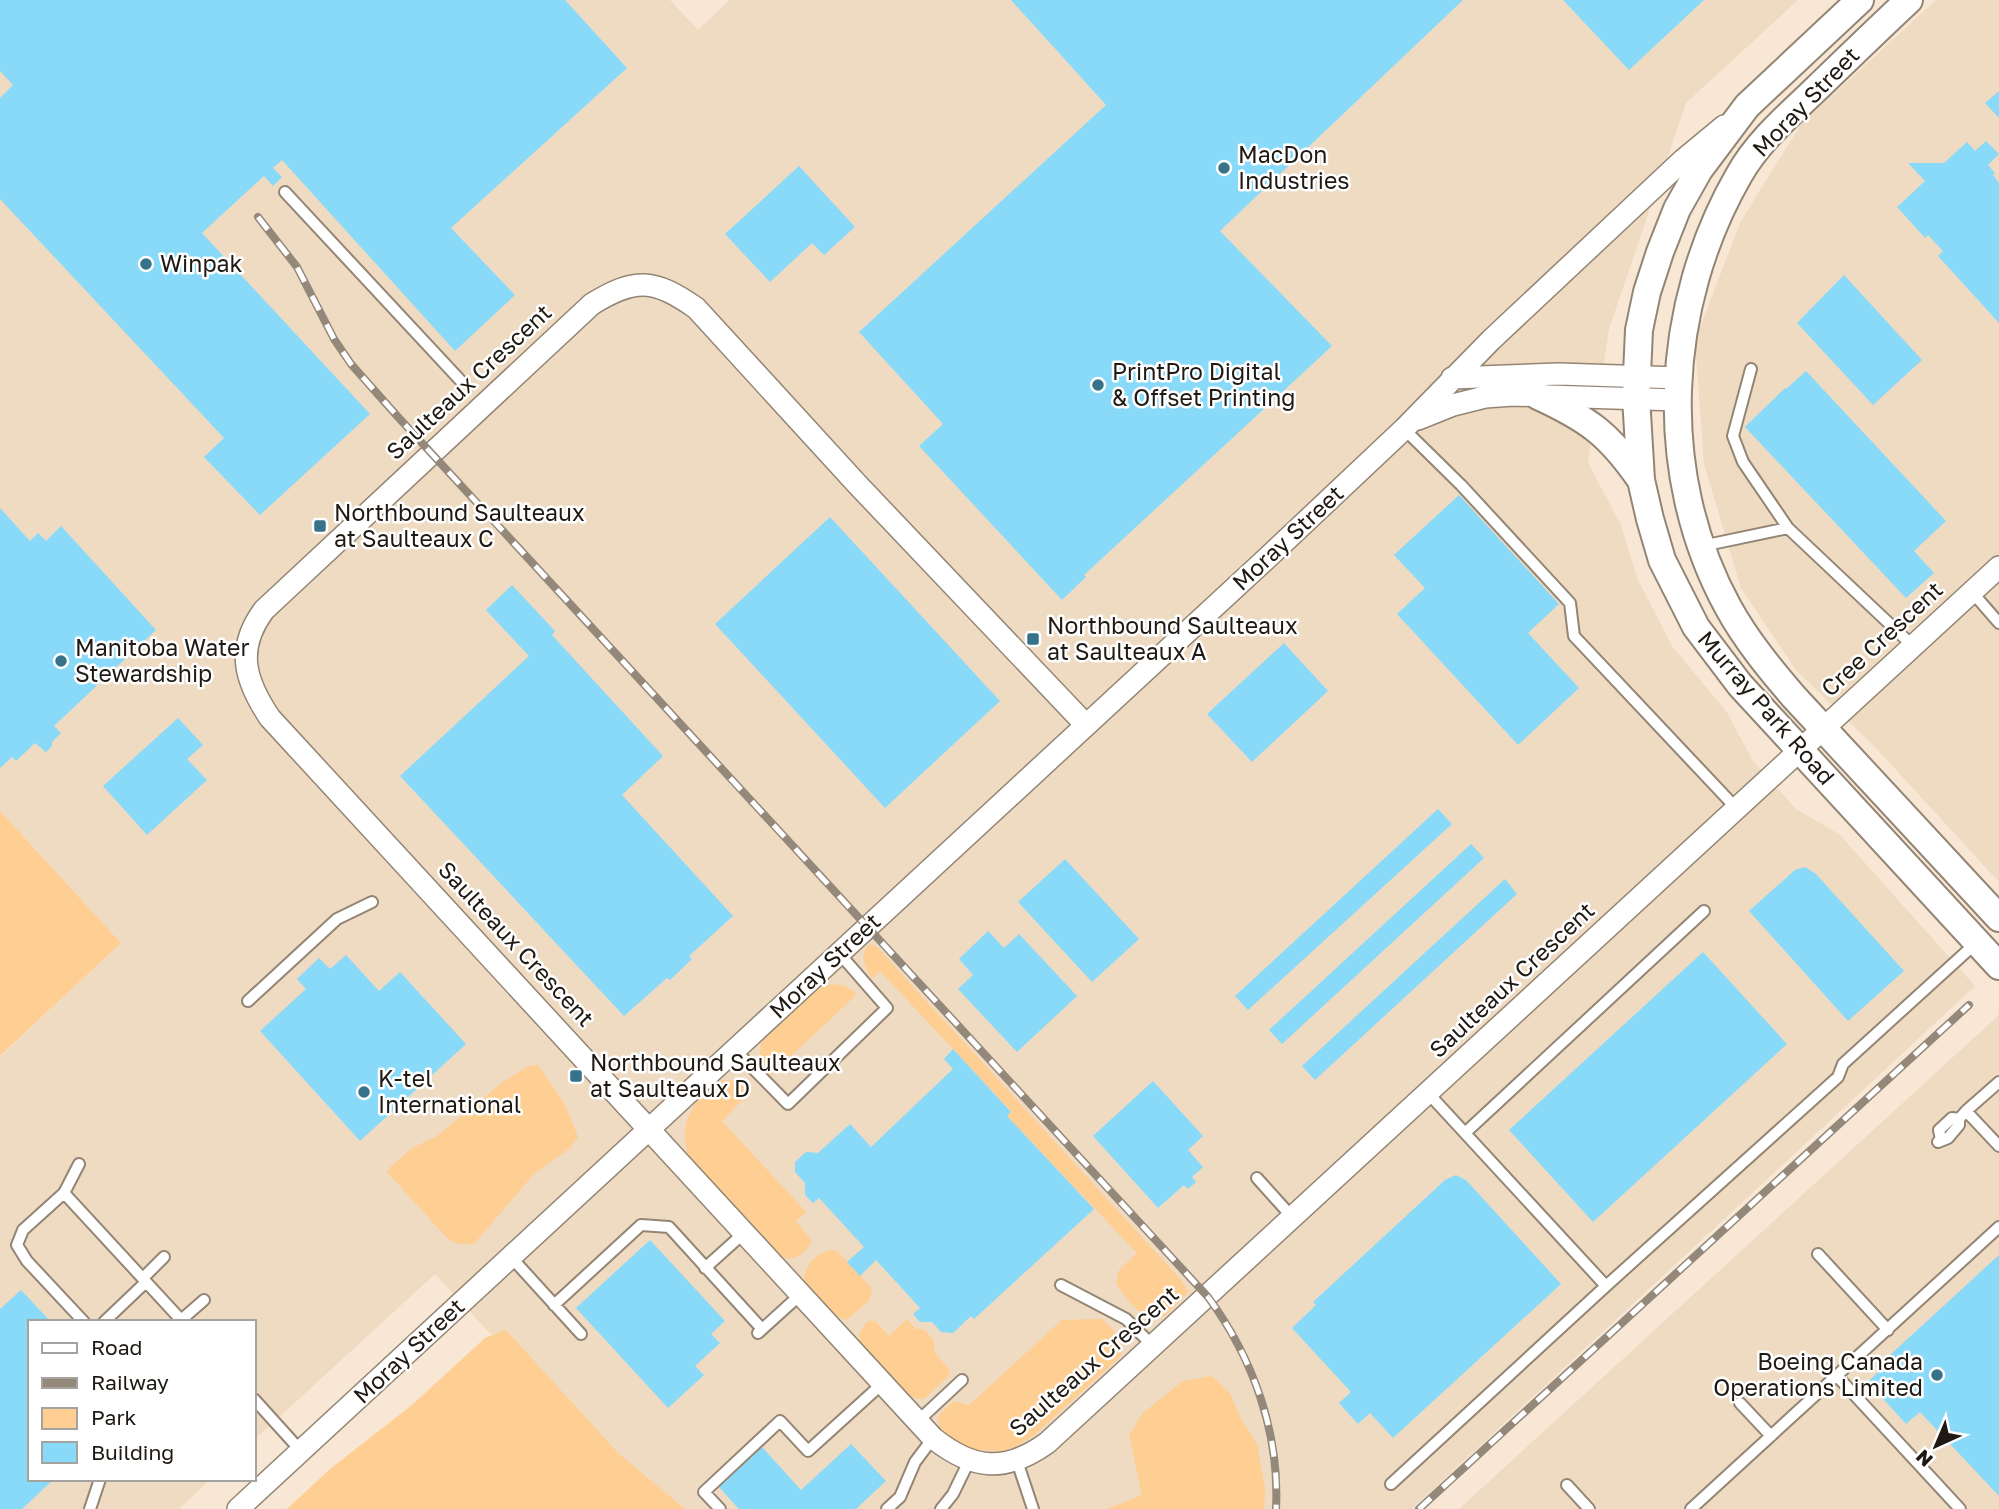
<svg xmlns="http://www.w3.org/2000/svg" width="1999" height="1509" viewBox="0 0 1999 1509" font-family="'Golos Text',sans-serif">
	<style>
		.built { fill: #efdac2 }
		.green { fill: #fece93 }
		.building { fill: #89daf9 }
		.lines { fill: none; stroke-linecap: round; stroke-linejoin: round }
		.service-casing { stroke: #938574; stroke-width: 14 }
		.minor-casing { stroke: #938574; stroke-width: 24 }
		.tertiary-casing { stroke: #938574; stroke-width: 30 }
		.service { stroke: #fff; stroke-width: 10 }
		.minor { stroke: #fff; stroke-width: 21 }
		.tertiary { stroke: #fff; stroke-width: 26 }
		.rail-casing { stroke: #93887a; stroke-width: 8 }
		.rail { stroke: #fff; stroke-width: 5; stroke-dasharray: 16; stroke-linecap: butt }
		.poi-dot { fill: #367289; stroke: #fff; stroke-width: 2.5 }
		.labels { text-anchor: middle; stroke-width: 5; stroke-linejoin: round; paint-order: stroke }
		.street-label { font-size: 23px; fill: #1e1912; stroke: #fff }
		.poi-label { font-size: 23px; fill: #1e1912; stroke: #fff; text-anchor: start }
	</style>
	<rect width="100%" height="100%" fill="#f7e7d4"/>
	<path class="built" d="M0 0H670L698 30 730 0H1798L1686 103 1609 329 1588 463 1621 525 1637 578 1672 646 1726 711 1753 761 1796 809 1840 835 1975 986 1412 1509H653L435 1274 254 1440V1322H30V1479H211L179 1509H0V1057L121 943 0 811Z
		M1936 0H1999V882L1876 748 1796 670 1741 588 1704 464 1695 340 1741 221 1802 123Z
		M1999 1015V1509H1459Z"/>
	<path class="green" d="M0 811 121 943 0 1056Z
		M869 944 877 947 1180 1279 1189 1292 1164 1316 1156 1319C1140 1317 1124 1297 1116 1283L1119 1270 1137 1253 1007 1116 1011 1111 880 971 872 978C865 968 859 955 869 944Z
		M832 984 845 986 855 992V996L771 1075H767L759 1060 761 1043 817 989Z
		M538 1065 564 1103 578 1137 570 1148 533 1175 474 1244H459L449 1240 387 1172 389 1168 412 1148 437 1136 504 1081 529 1066Z
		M723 1080 738 1081 752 1090 722 1121 806 1212 796 1221 812 1241C806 1254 793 1263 779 1256L688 1155C678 1123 694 1095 723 1080Z
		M831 1250 837 1251 870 1286 872 1292 868 1302 846 1320 835 1316 804 1281C804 1266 817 1252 831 1250Z
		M907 1319 916 1329H923L934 1340V1352L950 1370 948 1377 924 1399 914 1398 908 1394 861 1345C857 1334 860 1330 868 1321H875L889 1336Z
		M1102 1319C1113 1330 1127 1340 1120 1357L1033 1436 1015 1447 1002 1451 976 1450 949 1438 940 1429 938 1416 954 1401 969 1405 1062 1320Z
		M506 1330 618 1453 685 1509H287L330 1469 412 1405 485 1338Z
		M1212 1376 1230 1393 1240 1417 1257 1444 1265 1489 1264 1509H1107L1142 1495 1129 1435 1143 1413 1183 1381Z"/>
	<path class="building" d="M0 0H565L627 68 451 228 515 295 455 351 282 160 273 168 282 177 273 186 264 176 202 233 370 414 260 515 204 457 224 438 0 199V98L13 85 0 71Z
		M1011 0H1463L1220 231 1332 346 1084 575 1086 577 1062 600 919 446 943 424 859 332 1106 105Z
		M1563 0H1704L1629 70Z
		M1999 91V118L1985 103Z
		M1986 141 1999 154 1988 165 1995 173 1993 175 1999 183V323L1938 256 1943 251 1928 235 1925 238 1897 207 1925 181 1908 163H1944L1967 142 1975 151Z
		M799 166 855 227 824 255 812 243 770 282 725 234Z
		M1844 275 1922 360 1873 405 1797 323Z
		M1806 371 1946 521 1914 551 1934 573 1906 598 1745 427 1785 388 1786 389Z
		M1459 495 1559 604 1528 633 1579 688 1518 745 1397 614 1425 588 1394 555Z
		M0 508 30 541 38 533 46 541 61 526 156 630 54 726 61 733 52 742V746L46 752 35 743 16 761 12 757 0 768Z
		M830 517 1000 701 885 808 715 624Z
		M512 585 555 631 552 635 663 756 622 795 733 916 689 956 692 959 670 980 667 978 624 1016 400 776 529 656 486 610Z
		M1284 643 1328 691 1252 762 1207 714Z
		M178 718 203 745 187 759 207 780 147 835 103 786Z
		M1438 809 1452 824 1248 1010 1235 996Z
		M1471 844 1484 858 1282 1044 1269 1030Z
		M1065 859 1139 939 1092 982 1018 902Z
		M1805 867 1816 874 1904 971 1848 1021 1749 911 1795 870Z
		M1505 879 1517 894 1315 1080 1302 1066Z
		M988 931 1004 948 1019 934 1077 996 1017 1052 958 989 973 975 959 959Z
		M1703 952 1787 1044 1593 1222 1509 1130Z
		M346 955 379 991 400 972 466 1044 360 1141 260 1031 306 989 297 979 319 958 330 969Z
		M953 1049 1011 1112 1007 1116 1094 1209 974 1319 971 1316 953 1333 941 1332 932 1322H920L913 1314 920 1308 876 1260 860 1276 847 1262 864 1247 819 1198 813 1203 805 1195V1183L795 1172V1162L806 1152 818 1153 850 1124 871 1147 953 1069 944 1059Z
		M1153 1081 1203 1136 1188 1150 1203 1167 1192 1177 1196 1182 1188 1189 1184 1185 1158 1208 1093 1136Z
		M1456 1175 1466 1180 1561 1284 1393 1438 1370 1413 1358 1424 1339 1403 1351 1392 1292 1328 1316 1305 1313 1302 1445 1180Z
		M650 1240 725 1321 711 1334 720 1343 695 1366 704 1375 668 1408 576 1308Z
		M1999 1255V1496L1920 1412 1906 1424 1868 1382 1881 1369 1878 1366Z
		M21 1290 51 1322H30V1479H54L22 1509H0V1309Z
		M851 1444 886 1481 856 1509H739L719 1487 762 1447 801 1490Z"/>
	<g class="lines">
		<g class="service-casing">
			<path id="service" d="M285 192 460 380
				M1751 369 1733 436 1743 462 1788 528
				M1404 429 1461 485 1570 603 1574 636 1737 809
				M1702 546 1788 528 1913 646
				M1972 592 1999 623
				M248 1001 337 919 372 902
				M735 1050 788 1104 887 1008 839 953
				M1999 1082 1966 1111 1999 1146
				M1428 1093 1606 1286
				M1465 1133 1704 911
				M1941 1140 1939 1130 1952 1118 1959 1119
				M1938 1142 1948 1138 1959 1125V1119L1966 1111
				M79 1164 64 1193 23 1230 17 1245 27 1261 84 1322
				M1257 1178 1293 1218
				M64 1193 183 1322
				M1818 1254 1888 1330
				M511 1257 581 1334
				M705 1268 745 1232
				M143 1278 164 1257
				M1061 1285 1126 1319 1153 1346
				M554 1305 641 1225 669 1227 762 1329
				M181 1320 204 1300
				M104 1322 146 1282
				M758 1333 801 1294
				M1837 1376 1960 1509
				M254 1399 301 1451
				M1740 1403 1771 1436
				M918 1421 962 1380
				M1017 1461 1033 1509
				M1391 1484 1606 1286 1838 1077 1843 1064 1976 943
				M1567 1485 1589 1509
				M90 1509 100 1479
				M720 1509 704 1492 780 1421 808 1451 883 1383
				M887 1509 900 1497 915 1462 933 1438
				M941 1509 953 1494 969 1461
				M1691 1509 1999 1227"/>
		</g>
		<g class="minor-casing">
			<path id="minor" d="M1452 378 1559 374 1679 378
				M1418 419 1453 405 1485 397 1513 395 1678 400
				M1086 725 857 484 696 308C654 279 636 277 592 304L264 610C235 649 245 681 270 718L933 1438C973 1470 1005 1473 1047 1443L1999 567
				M238 1509 1265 560 1404 429 1491 340 1683 160 1724 126"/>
		</g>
		<g class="tertiary-casing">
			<path id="tertiary" d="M1860 0 1747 106 1699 170 1677 209 1660 252 1647 292 1639 330 1636 397 1641 480 1650 519 1662 560 1696 627 1740 685 1999 966
				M1909 0C1878 29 1847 59 1817 88 1789 115 1758 141 1739 175 1664 305 1655 474 1728 607 1746 640 1770 669 1794 697L1999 918
				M1538 396C1588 419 1609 434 1640 479"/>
		</g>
		<use href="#service" class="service"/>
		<use href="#minor" class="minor"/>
		<use href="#tertiary" class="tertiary"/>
		<g class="rail-casing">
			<path id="rail" d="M258 217 297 267 334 339 351 364 398 417 1208 1297C1253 1358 1280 1433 1276 1509
				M1419 1509 1969 1005"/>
		</g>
		<use href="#rail" class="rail"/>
	</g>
	<g class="poi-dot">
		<circle cx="1224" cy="168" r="7"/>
		<circle cx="146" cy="264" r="7"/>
		<circle cx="1098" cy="385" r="7"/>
		<rect x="313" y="519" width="14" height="14" rx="3.5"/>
		<rect x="1026" y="632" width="14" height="14" rx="3.5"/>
		<circle cx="61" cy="661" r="7"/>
		<rect x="569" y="1069" width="14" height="14" rx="3.5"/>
		<circle cx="364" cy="1092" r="7"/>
		<circle cx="1937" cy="1375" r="7"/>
	</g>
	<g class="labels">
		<g class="street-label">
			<text transform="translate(1806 102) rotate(-46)" y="8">Moray Street</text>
			<text transform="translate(469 382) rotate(-43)" y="8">Saulteaux Crescent</text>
			<text transform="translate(1288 538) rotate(-43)" y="8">Moray Street</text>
			<text transform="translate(1882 639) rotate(-43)" y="8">Cree Crescent</text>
			<text transform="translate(1766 708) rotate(49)" y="8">Murray Park Road</text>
			<text transform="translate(516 944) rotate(47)" y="8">Saulteaux Crescent</text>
			<text transform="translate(825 966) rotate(-43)" y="8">Moray Street</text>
			<text transform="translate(1512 980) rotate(-43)" y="8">Saulteaux Crescent</text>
			<text transform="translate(409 1351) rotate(-43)" y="8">Moray Street</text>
			<text transform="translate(1094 1361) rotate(-41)" y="8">Saulteaux Crescent</text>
		</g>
		<g class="poi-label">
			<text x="1238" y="163">MacDon<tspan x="1238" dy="26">Industries</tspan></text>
			<text x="160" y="272">Winpak</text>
			<text x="1112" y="380">PrintPro Digital<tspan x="1112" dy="26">&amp; Offset Printing</tspan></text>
			<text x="334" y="521">Northbound Saulteaux<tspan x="334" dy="26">at Saulteaux C</tspan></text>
			<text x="1047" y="634">Northbound Saulteaux<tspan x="1047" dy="26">at Saulteaux A</tspan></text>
			<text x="75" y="656">Manitoba Water<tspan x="75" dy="26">Stewardship</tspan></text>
			<text x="590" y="1071">Northbound Saulteaux<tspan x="590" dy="26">at Saulteaux D</tspan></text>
			<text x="378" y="1087">K-tel<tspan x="378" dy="26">International</tspan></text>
			<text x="1923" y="1370" text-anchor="end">Boeing Canada<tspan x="1923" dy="26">Operations Limited</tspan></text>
		</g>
	</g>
	<rect x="28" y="1320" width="228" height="161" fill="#ffffff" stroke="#a5a3a0" stroke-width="2"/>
	<rect x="42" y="1343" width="35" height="10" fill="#ffffff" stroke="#a5a3a0" stroke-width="2"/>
	<text x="91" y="1355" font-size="21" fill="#1e1912">Road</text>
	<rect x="42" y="1378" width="35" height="10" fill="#93887a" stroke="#a5a3a0" stroke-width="2"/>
	<text x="91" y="1390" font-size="21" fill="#1e1912">Railway</text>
	<rect x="42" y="1408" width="35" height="21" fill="#fece93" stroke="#a5a3a0" stroke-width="2"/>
	<text x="91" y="1425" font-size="21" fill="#1e1912">Park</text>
	<rect x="42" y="1442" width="35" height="21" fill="#89daf9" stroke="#a5a3a0" stroke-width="2"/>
	<text x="91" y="1460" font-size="21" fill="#1e1912">Building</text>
	<g transform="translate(1936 1446) rotate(224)" stroke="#ffffff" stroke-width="5" paint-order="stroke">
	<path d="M0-5L12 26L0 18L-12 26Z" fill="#1e1912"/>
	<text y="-10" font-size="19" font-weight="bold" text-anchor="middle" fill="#1e1912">N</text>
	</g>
</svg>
